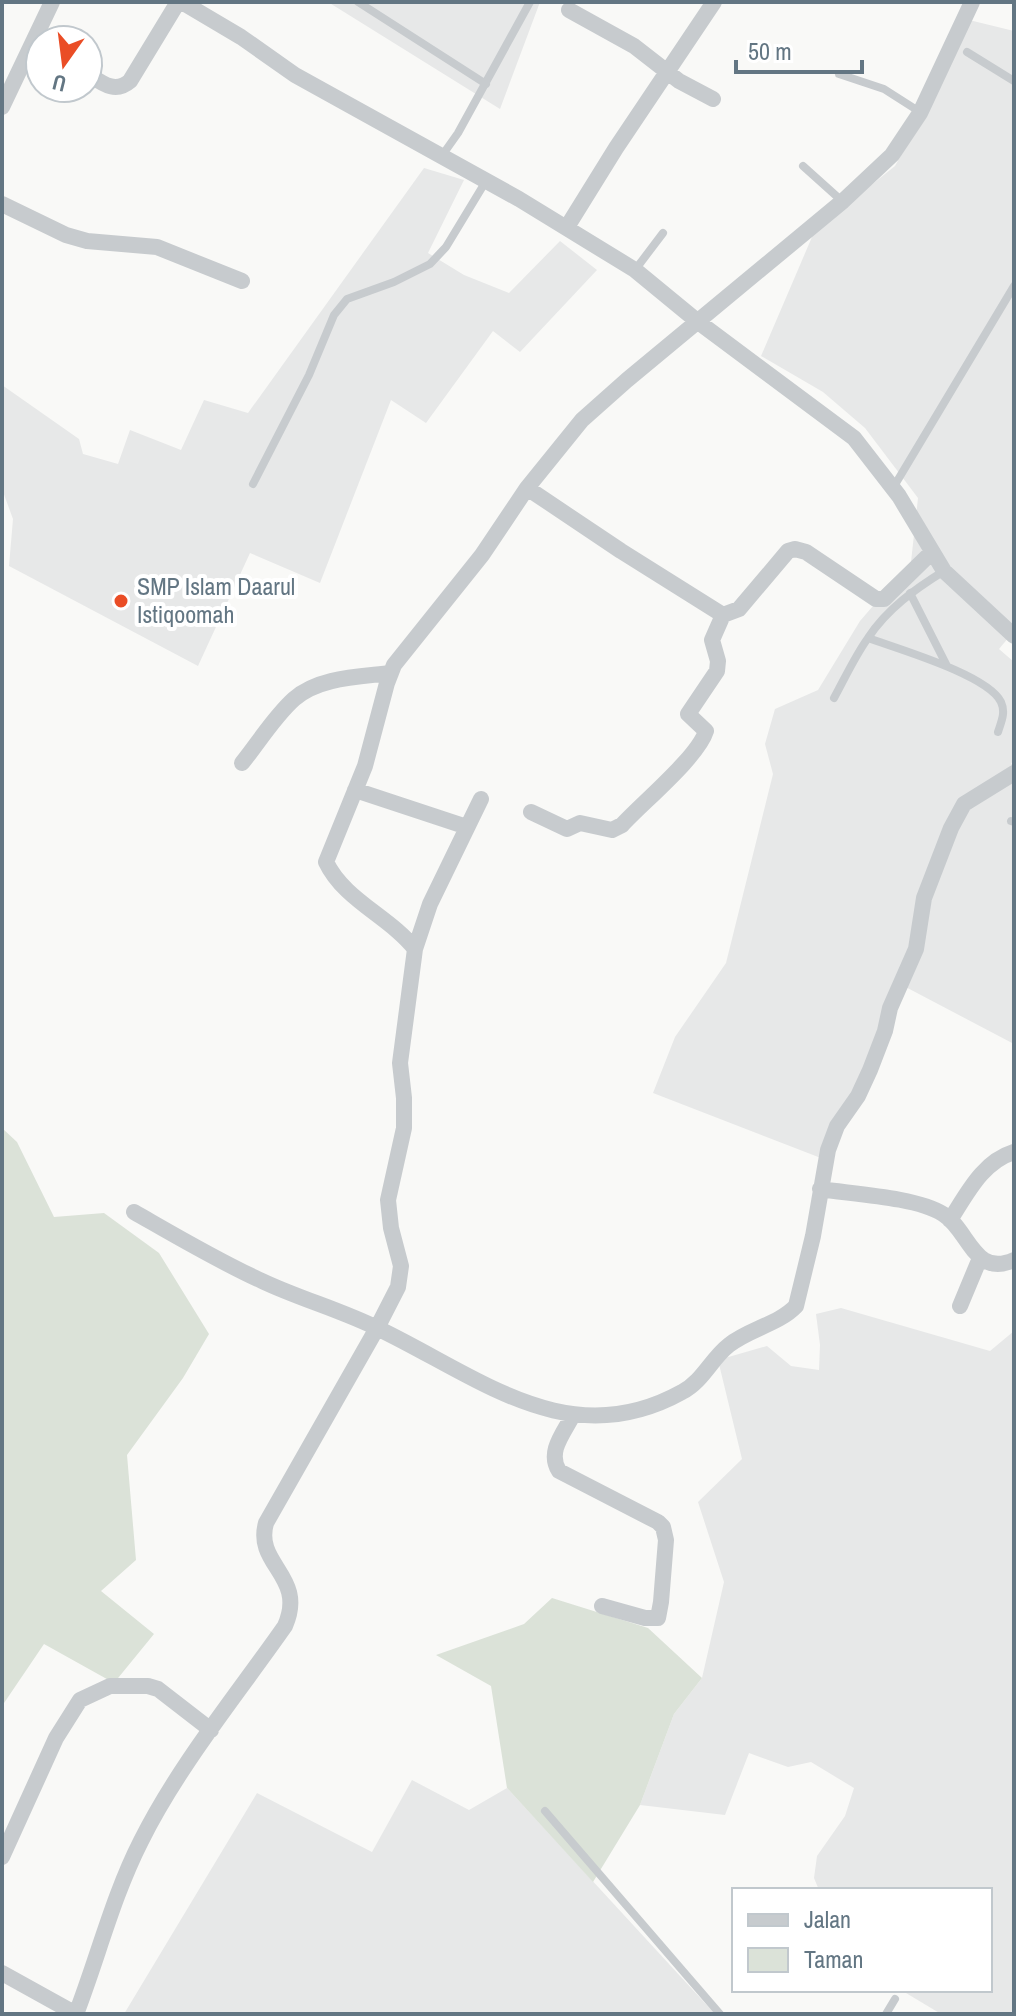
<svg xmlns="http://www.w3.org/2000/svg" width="1016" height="2016" viewBox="0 0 1016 2016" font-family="'Archivo Narrow',sans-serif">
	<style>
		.built { fill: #e7e8e8 }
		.green { fill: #dbe2d8 }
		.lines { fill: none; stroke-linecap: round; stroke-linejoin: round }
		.lane { stroke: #c7cbce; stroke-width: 8 }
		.street { stroke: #c7cbce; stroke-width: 16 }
		.poi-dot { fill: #ea4d26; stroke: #fff; stroke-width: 3 }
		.labels { text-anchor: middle; stroke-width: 8; stroke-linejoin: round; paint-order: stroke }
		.poi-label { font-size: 24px; fill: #637683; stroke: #fff; text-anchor: start }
	</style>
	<rect width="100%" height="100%" fill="#f9f9f7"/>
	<path class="built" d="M328 2H540L500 109Z
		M965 19 1014 31V631L999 649 1014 662V762L1011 763 1014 767V1044L898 983 826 1160 653 1093 675 1037 726 963 773 774 765 744 775 709 818 690 860 621 911 562 918 498 865 428 823 392 761 356 815 230 895 166 922 118Z
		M424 168 464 180 428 253 464 275 509 293 560 241 597 270 520 352 493 331 426 423 391 400 320 583 250 553 198 666 9 566 13 519 2 489V385L79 439 83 454 118 464 130 430 181 450 204 400 248 413Z
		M841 1308 990 1351 1014 1331V2014H941L901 1990H990V1890H819L814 1878 817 1856 845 1816 854 1788 811 1762 788 1767 749 1753 725 1815 640 1805 674 1714 702 1678 724 1582 698 1502 742 1459 718 1360 767 1346 791 1366 819 1370 820 1345 816 1314Z
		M412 1780 469 1810 507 1788 715 2014H124L257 1793 372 1852Z"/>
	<path class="green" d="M2 1128 17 1142 54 1217 104 1213 159 1253 209 1334 183 1378 127 1455 136 1560 101 1591 154 1634 114 1683 44 1644 2 1706Z
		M552 1598 648 1628 702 1678 674 1714 640 1805 593 1882 507 1788 491 1686 436 1655 524 1624Z"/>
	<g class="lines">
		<path class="lane" d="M358 2 486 84
			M967 52 1014 81
			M839 74 884 89 920 112
			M441 157 458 133 530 2
			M803 166 842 201
			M635 270 663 233
			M253 484 309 375 334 315 347 299 394 282 430 264 446 247 486 181
			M893 488 1014 286
			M910 593 947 666
			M868 638C898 649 988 675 1001 702 1006 713 1001 722 998 732
			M834 698C845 678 855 656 868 638 887 609 915 589 944 571
			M1011 821 1014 822
			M545 1811 720 2014
			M886 2014 895 1999"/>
		<path class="street" d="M182 2 241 37 295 75 519 199 635 270 697 321 854 438 899 496 944 571 1014 636
			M569 10 634 46 679 81 713 99
			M88 74C102 83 115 94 130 81L178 2
			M2 107 52 2
			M2 204 66 235 87 241 157 247 242 281
			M567 227 616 148 714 2
			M527 488 621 551 723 615 739 609 788 551 795 549 806 552 876 599H884L889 594 932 552
			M242 763C259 742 274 717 294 699 319 677 359 677 391 673
			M355 790 467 827
			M531 812 567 829 580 823 612 830 622 825C642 803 698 757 706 731L688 714 717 671 718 661 712 640 723 615
			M415 949 430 904 481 799
			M820 1189C852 1194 916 1197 943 1214 969 1230 974 1278 1014 1260
			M134 1212C176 1236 218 1261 262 1281 300 1299 341 1310 379 1329 479 1377 569 1455 682 1392 703 1381 711 1359 729 1345 749 1329 779 1324 796 1306L813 1236 828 1150 837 1126 858 1096 870 1070 885 1031 890 1008 916 949 924 898 951 828 964 804 1014 773
			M950 1220C967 1194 982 1162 1014 1152
			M960 1306 980 1258
			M573 1415C563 1434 547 1452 559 1471L658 1522 663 1527 666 1540 661 1602 658 1618H645L602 1606
			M2 1857 56 1738 80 1700 110 1686H148L158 1689 211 1730
			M2 1973 76 2014C98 1957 113 1896 141 1841 179 1765 236 1696 285 1626 307 1576 254 1565 266 1523L377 1328 398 1287 401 1266 391 1228 388 1200 404 1128V1098L400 1063 415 949C390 917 344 900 326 862L365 766 387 683 394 665 482 555 527 488 582 420 627 380 843 201 892 155 920 113 972 2"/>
	</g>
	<circle class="poi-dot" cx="121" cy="601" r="8"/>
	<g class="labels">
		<g class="poi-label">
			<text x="137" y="595">SMP Islam Daarul<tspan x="137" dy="28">Istiqoomah</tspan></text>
		</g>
	</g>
	<rect width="1016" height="2016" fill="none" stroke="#637683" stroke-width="8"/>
	<rect x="732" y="1888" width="260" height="104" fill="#ffffff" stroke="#c1c8cd" stroke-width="2"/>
	<rect x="748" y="1914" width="40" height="12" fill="#c7cbce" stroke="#c1c8cd" stroke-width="2"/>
	<text x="804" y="1928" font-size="24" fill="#637683">Jalan</text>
	<rect x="748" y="1948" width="40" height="24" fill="#dbe2d8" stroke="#c1c8cd" stroke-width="2"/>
	<text x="804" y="1968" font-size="24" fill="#637683">Taman</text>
	<g transform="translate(64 64) rotate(194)"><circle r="38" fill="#ffffff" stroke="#c1c8cd" stroke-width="2"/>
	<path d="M0-6L14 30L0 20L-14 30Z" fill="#ea4d26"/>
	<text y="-12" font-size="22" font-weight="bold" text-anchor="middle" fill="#637683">U</text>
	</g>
	<path d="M736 60v12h126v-12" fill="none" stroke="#637683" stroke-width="4"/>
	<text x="748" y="60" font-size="24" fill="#637683" stroke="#ffffff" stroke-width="6" paint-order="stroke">50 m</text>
</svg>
